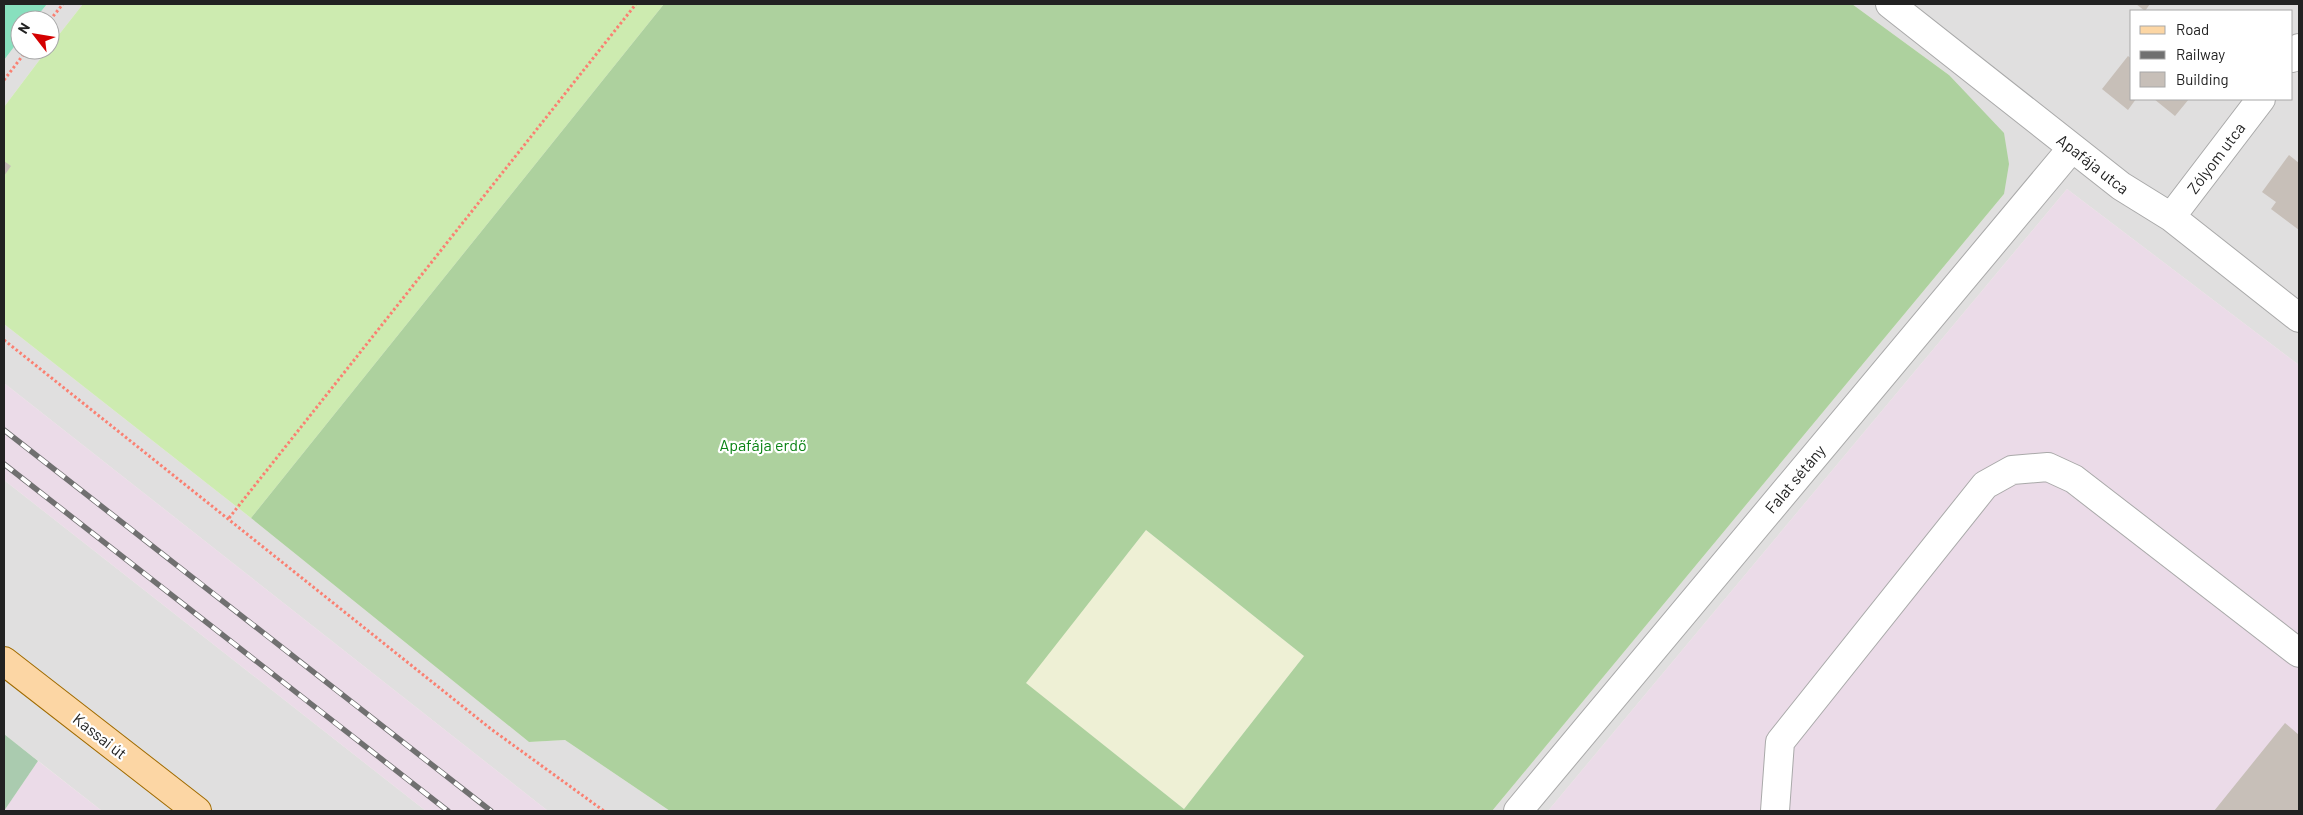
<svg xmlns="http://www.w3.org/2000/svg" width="2303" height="815" viewBox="0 0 2303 815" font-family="Barlow,sans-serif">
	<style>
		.residential { fill: #e0dfdf; fill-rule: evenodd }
		.industrial { fill: #ebdbe8 }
		.farmland { fill: #eef0d5 }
		.grass { fill: #cdebb0 }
		.forest { fill: #add19e; fill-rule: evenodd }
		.cemetery { fill: #aacbaf }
		.pitch { fill: #88e0be }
		.building { fill: #c7bfb8 }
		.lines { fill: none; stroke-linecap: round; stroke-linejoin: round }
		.minor-casing { stroke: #a9a9a9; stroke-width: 30 }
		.major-casing { stroke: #a06b00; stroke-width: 30 }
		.path { stroke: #fa8072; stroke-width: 3; stroke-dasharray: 2.5 2.5; stroke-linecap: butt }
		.minor { stroke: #fff; stroke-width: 28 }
		.major { stroke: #fcd6a4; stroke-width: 28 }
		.rail-casing { stroke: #707070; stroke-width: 5.5 }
		.rail { stroke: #fff; stroke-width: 4; stroke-dasharray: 11; stroke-linecap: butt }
		.labels { text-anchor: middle; stroke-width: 4.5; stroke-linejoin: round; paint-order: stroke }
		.street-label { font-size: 16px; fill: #222; stroke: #fff }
		.park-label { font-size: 16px; fill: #0c8416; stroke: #fff }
	</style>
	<rect width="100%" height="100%" fill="#f2efe9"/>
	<path class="residential" d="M47 4H83L50 46V20H34Z
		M1852 4H2299V365L2067 189 1548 811H1492L2004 194 1949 75ZM2132 11H2292V99H2132Z
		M20 39V50H47L4 107V60Z
		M4 324 251 518 529 742 565 740 670 811H548L4 383Z
		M4 480 426 811H102L4 734Z"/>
	<path class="industrial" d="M2067 189 2299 365V811H1548Z
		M4 383 548 811H426L4 480Z
		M38 761 102 811H4Z"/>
	<path class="farmland" d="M1146 530 1304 656 1184 809 1025 683Z"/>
	<path class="grass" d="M83 4H664L251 518 4 324V107L47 50H50V46Z"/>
	<path class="forest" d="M664 4H1852L1949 75 2004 133 2009 164 2004 194 1492 811H670L565 740 529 742 251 518ZM1146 530 1304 656 1184 809 1026 683Z"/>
	<path class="cemetery" d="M4 734 38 761 4 811Z"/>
	<path class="pitch" d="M4 4H47L34 20H20V39L4 60Z"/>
	<path class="building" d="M2136 4H2150L2145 11Z
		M2128 56 2132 59V99H2136L2128 110 2102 89Z
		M2154 99H2189L2175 116Z
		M2289 155 2299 163V230L2271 209 2276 202 2262 192Z
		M4 161 11 166 4 176Z
		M2285 723 2299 735V811H2214Z"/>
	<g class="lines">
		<g class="minor-casing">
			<path id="minor" d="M1890 4 2121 186 2171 217 2299 318
				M2292 58 2299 48
				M2171 217 2261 99
				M1518 811 2072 148
				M1775 811 1780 742 1985 485 2012 470 2048 467 2074 479 2299 653"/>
		</g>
		<g class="major-casing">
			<path id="major" d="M4 661 197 811"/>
		</g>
		<path class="path" d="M50 20 63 4
			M4 80 27 50
			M4 340 491 729 604 811
			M229 518 636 4"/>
		<use href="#minor" class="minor"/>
		<use href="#major" class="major"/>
		<g class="rail-casing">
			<path id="rail" d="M4 430 491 811
				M4 464 448 811"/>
		</g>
		<use href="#rail" class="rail"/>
	</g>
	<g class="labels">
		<g class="street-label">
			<text transform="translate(2216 158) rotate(-53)" y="6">Zólyom utca</text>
			<text transform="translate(2093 164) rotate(38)" y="6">Apafája utca</text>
			<text transform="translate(1795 479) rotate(-50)" y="6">Falat sétány</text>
			<text transform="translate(100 736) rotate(38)" y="6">Kassai út</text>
		</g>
		<g class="park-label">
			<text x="763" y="451">Apafája erdő</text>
		</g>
	</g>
	<rect width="2303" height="815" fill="none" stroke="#222222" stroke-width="10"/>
	<rect x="2130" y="10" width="162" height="90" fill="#ffffff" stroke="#a7a7a7"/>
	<rect x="2140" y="26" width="25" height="8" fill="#fcd6a4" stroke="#a7a7a7"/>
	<text x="2176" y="35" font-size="15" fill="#222222">Road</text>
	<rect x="2140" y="51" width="25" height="8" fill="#707070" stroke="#a7a7a7"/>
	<text x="2176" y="60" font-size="15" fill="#222222">Railway</text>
	<rect x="2140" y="72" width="25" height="15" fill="#c7bfb8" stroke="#a7a7a7"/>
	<text x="2176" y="85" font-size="15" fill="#222222">Building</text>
	<g transform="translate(35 35) rotate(301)"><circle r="24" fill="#ffffff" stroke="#a7a7a7"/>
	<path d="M0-4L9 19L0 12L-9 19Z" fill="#d40000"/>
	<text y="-8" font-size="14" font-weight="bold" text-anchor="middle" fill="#222222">N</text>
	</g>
</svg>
